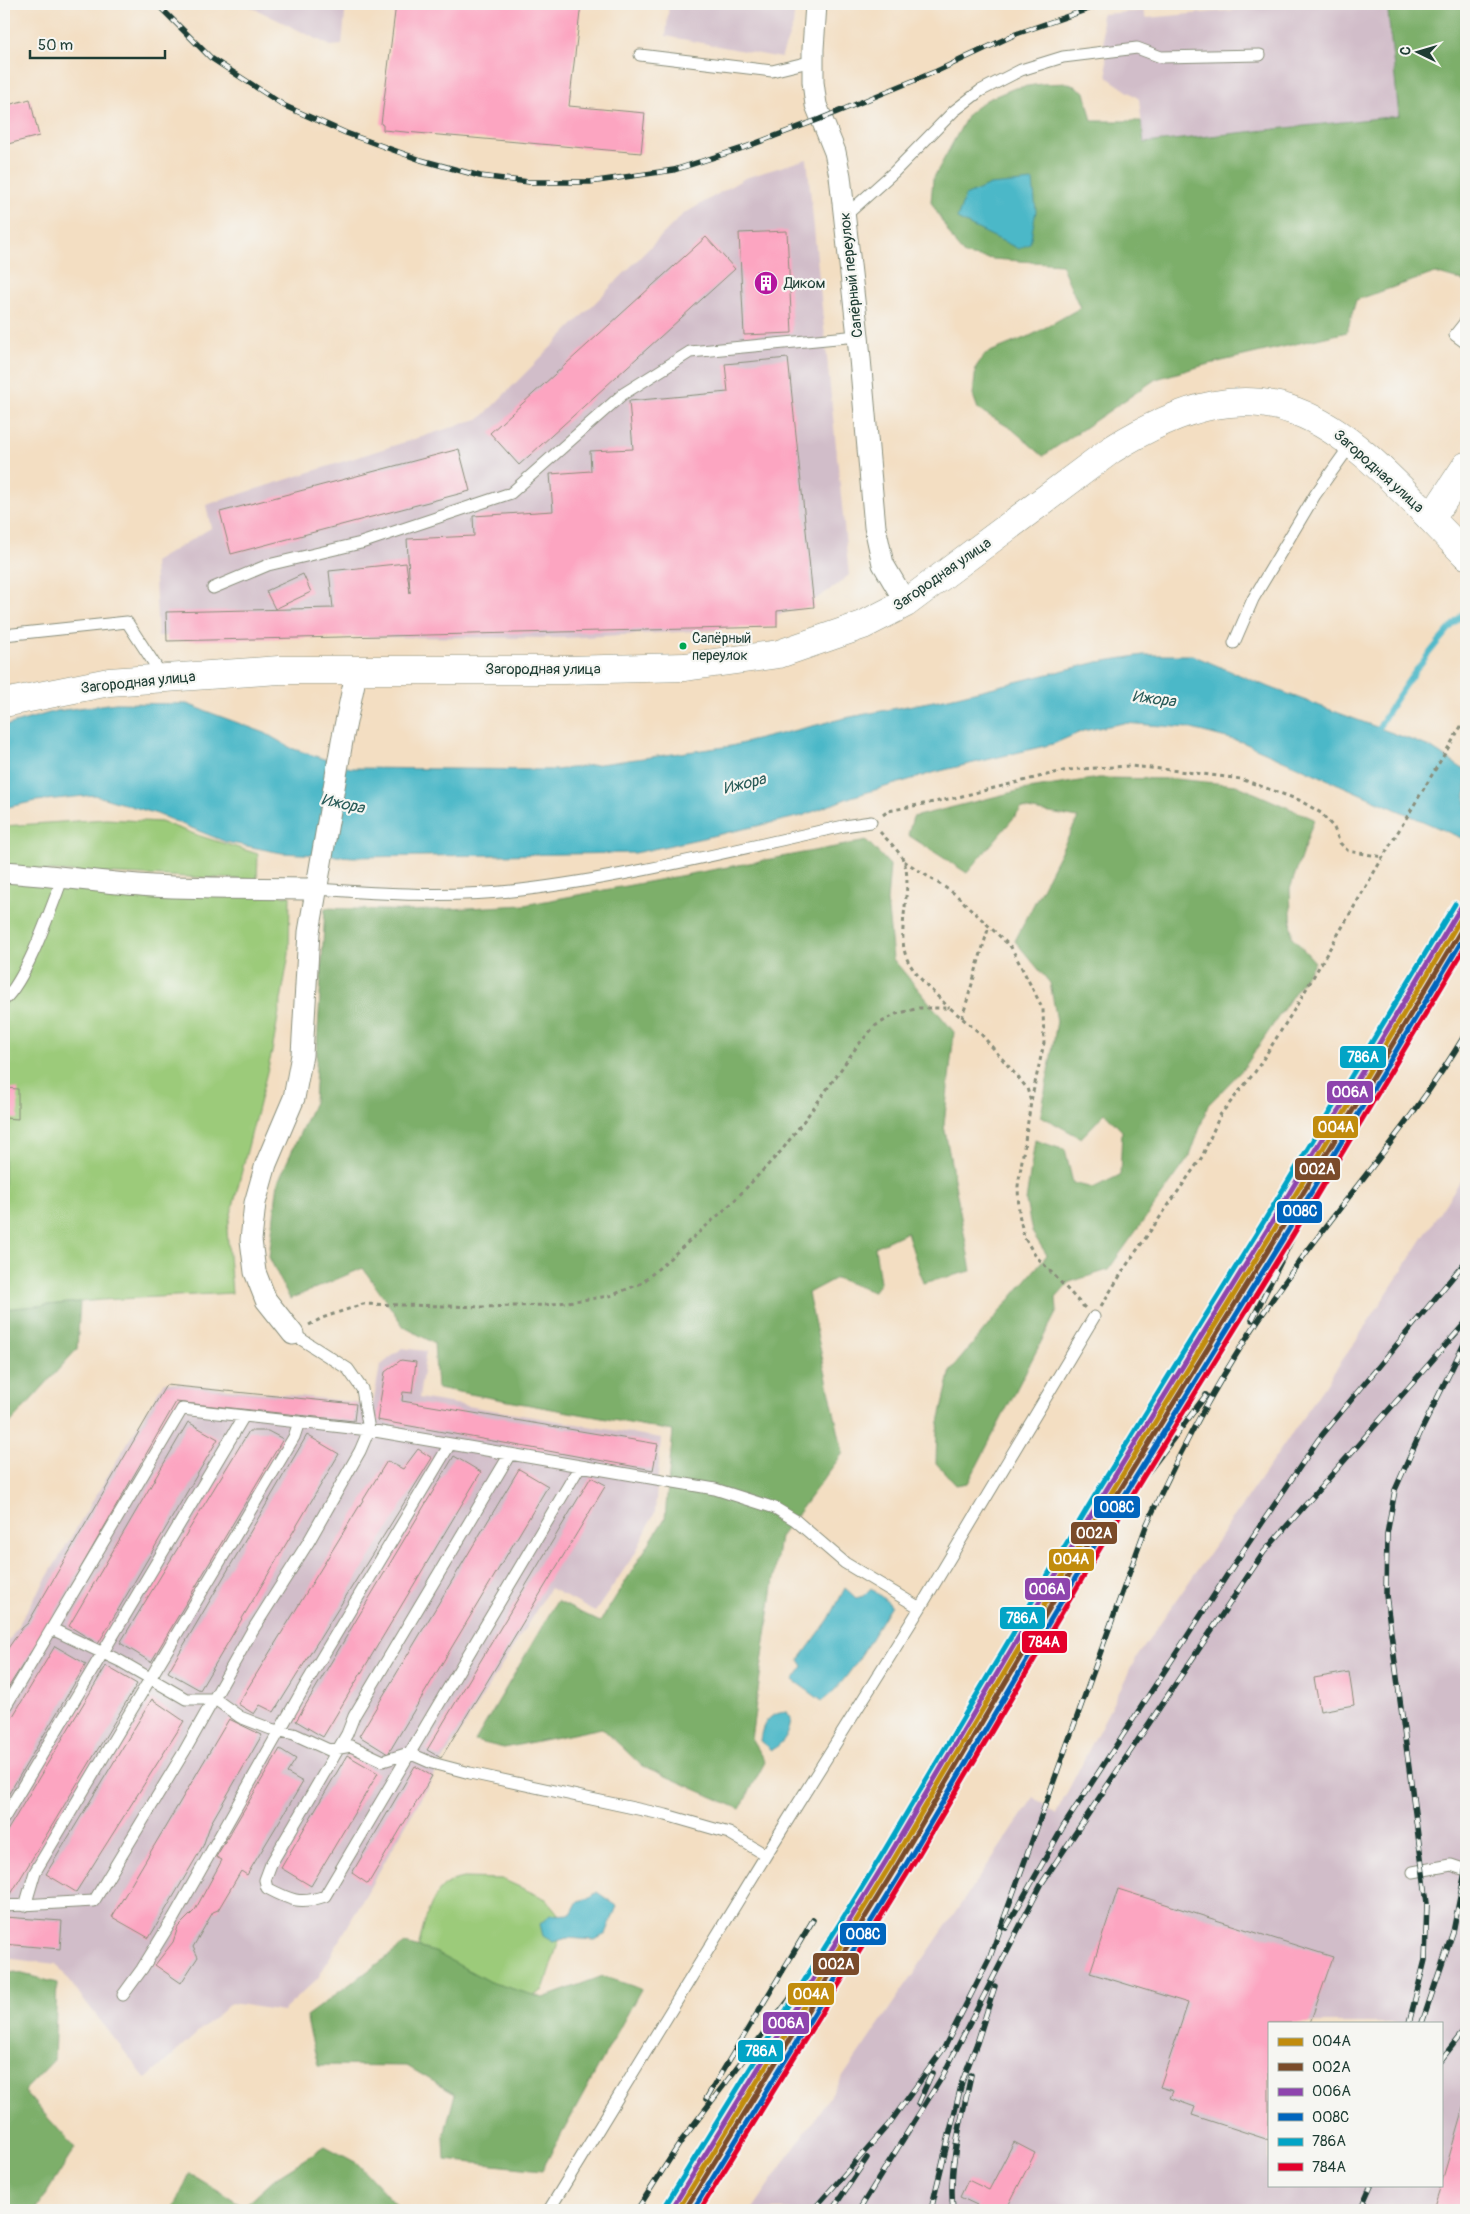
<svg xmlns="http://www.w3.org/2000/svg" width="1470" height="2214" viewBox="0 0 1470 2214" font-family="Pangolin,sans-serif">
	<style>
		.industrial { fill: #d1bdc9; fill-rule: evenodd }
		.green { fill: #9ccb7a; stroke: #5e8457 }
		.forest { fill: #7daf6a; stroke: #4e764f }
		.water { fill: #4cb8c8; stroke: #367a7e }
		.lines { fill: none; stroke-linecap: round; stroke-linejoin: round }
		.stream { stroke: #4cb8c8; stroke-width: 5.5 }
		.building { fill: #fca5c1 }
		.lane-casing { stroke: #898e7b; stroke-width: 13 }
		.street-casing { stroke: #898e7b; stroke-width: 23 }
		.secondary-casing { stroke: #898e7b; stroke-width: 29 }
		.path { stroke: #898e7b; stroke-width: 3; stroke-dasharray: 4 4; stroke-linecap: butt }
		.lane { stroke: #fff; stroke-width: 11 }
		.street { stroke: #fff; stroke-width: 21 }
		.secondary { stroke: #fff; stroke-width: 28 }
		.rail-casing { stroke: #1f3d34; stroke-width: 5.5 }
		.rail { stroke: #f6f6f2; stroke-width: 4; stroke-dasharray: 11; stroke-linecap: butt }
		.rail-1-casing { stroke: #f6f6f2; stroke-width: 9 }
		.rail-2-casing { stroke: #f6f6f2; stroke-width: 9 }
		.rail-3-casing { stroke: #f6f6f2; stroke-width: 9 }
		.rail-4-casing { stroke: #f6f6f2; stroke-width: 9 }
		.rail-5-casing { stroke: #f6f6f2; stroke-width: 9 }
		.rail-6-casing { stroke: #f6f6f2; stroke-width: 9 }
		.rail-1 { stroke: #c18c0d; stroke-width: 5 }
		.rail-2 { stroke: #7a4b2a; stroke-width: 5 }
		.rail-3 { stroke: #8e44ad; stroke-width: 5 }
		.rail-4 { stroke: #0065bd; stroke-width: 5 }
		.rail-5 { stroke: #02a4c6; stroke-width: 5 }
		.rail-6 { stroke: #e4002b; stroke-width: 5 }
		.bus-dot { fill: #00a651; stroke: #f6f6f2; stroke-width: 2 }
		.labels { text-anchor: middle; stroke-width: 4.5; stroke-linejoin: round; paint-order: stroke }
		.bus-label { font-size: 14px; fill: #1f3d34; stroke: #f6f6f2; text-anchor: start }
		.street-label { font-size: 15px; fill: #1f3d34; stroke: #f6f6f2 }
		.poi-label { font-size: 15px; fill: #1f3d34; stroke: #f6f6f2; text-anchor: start }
		.water-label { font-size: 16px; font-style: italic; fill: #2a5c59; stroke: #f6f6f2 }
		.line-badge { stroke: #f6f6f2; stroke-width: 2 }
		.badge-label { font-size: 14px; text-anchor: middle; font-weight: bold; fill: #fff }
	</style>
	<rect width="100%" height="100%" fill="#f6f6f2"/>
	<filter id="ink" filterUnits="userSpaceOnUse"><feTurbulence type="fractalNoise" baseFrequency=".02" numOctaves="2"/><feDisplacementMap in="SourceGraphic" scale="10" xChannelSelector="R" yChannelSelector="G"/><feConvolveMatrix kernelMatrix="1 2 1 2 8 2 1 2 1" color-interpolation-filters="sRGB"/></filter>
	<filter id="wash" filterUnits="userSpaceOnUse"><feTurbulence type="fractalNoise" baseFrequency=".0096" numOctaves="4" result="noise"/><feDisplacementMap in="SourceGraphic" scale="20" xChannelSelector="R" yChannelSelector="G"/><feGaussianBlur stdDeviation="1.12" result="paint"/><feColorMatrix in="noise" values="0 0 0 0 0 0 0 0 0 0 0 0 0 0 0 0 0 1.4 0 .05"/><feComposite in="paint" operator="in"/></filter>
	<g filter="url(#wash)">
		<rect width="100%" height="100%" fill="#f3dec2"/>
		<path class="industrial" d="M245 4H346L342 45 331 46Z
			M669 4H795L793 25 781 58 666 36Z
			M1302 4H1387L1399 116 1144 143 1139 99 1108 78 1101 14 1144 11 1146 18Z
			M807 159 849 575 837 585 802 608 717 630 564 638 158 636 154 562 211 528 206 505 481 418 682 215 745 178Z
			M1466 1172V2210H752L1034 1797 1056 1814 1135 1660 1359 1336ZM1269 2023H1441V2185H1269Z
			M402 1348 426 1351 419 1398 661 1438 655 1512 636 1552 595 1612 550 1588 440 1765 318 1978 283 2011 231 2003 146 2079 56 1964 4 1958V1649L164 1382 373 1404 380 1366Z"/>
		<path class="green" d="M106 819 161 822 200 836 258 854 257 880 4 869V826Z
			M4 878 290 896 289 954 272 1052 227 1230 232 1293 101 1300 4 1309Z
			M463 1878 502 1879 546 1899 565 1922 543 1990 516 2007 413 1979C417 1955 425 1894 449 1883 453 1880 459 1879 463 1878Z"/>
		<path class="forest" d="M1450 4 1466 5V282L1435 273 1356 300 1347 332 1205 365 1156 379 1043 456 1012 429 978 409 973 395 976 367 985 354 1032 335 1080 308 1061 264 993 259 965 255 956 245 931 202 933 179 969 113 986 100 1015 88 1041 84 1069 83 1085 92 1092 121H1141L1144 143 1399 116 1388 12 1418 6Z
			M1099 778 1175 779 1236 785 1314 819 1290 889 1292 937 1315 962 1244 1068 1208 1105 1190 1156 1108 1270 1070 1282 1056 1298 1057 1311 968 1483 956 1485 936 1463 937 1431 951 1370 1047 1255 1032 1232 1026 1201 1035 1140 1065 1150 1073 1183 1093 1188 1120 1175 1122 1131 1105 1113 1081 1138 1041 1116 1057 1021 1050 983 1015 941 1078 818 1022 808 967 873 908 835 913 817 1022 790Z
			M867 841 890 865 887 901 893 959 954 1032 944 1125 971 1271 923 1283 907 1232 875 1247 880 1283 873 1292 836 1278 808 1293 843 1453 780 1537 751 1739 765 1762 740 1809 641 1765 602 1728 504 1748 475 1741 557 1601 600 1622 665 1518 673 1431 437 1388 434 1343 404 1327 363 1268 290 1299 269 1257 278 1182 314 1102 325 908 412 911 524 905Z
			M80 1302 77 1349 4 1430V1309Z
			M405 1944 435 1952 490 1982 543 1998 603 1976 641 1989 542 2170 445 2160 444 2136 455 2094 407 2066 318 2065 306 2016Z
			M15 1972 57 1983 54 2060 24 2091 75 2148 36 2210H4V1974Z
			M325 2146 357 2163 401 2210H173L190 2173 244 2206 275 2178Z"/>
		<path class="water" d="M1033 181 1036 211 1030 243 1019 249 957 219 965 196 990 185Z
			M1143 655H1192L1261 684 1430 747 1466 771V840L1242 742 1188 728 1124 723 1083 731 1053 744 936 772 851 797 802 816 635 853 354 857 282 853 226 842 157 814 94 795 36 801 4 808V726L56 711 116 703 187 704 265 733 291 748 351 768 556 770 731 746 845 718 949 698 1098 662Z
			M845 1588 856 1598 863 1596 871 1588 891 1605C872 1635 851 1680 822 1701L793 1680 803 1666 799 1660 829 1619Z
			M787 1712 791 1718C790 1732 784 1744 771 1750L760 1741C762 1723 769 1713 787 1712Z
			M597 1892 617 1906 606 1934 595 1940 567 1938 553 1942 543 1936 540 1924 550 1915 571 1914 578 1901 589 1898Z"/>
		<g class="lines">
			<path class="stream" d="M1376 733C1400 687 1432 648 1466 610"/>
		</g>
		<g id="blocks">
			<path class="building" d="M396 4H581L569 106 645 113 641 153 383 130V125L381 124Z
				M30 99 39 136 4 145V106Z
				M787 231 792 333 744 335 739 233Z
				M706 237 735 269 519 465 490 433Z
				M788 358 814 607 777 611V627L167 641 166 612 333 608 329 571 406 563 410 593 407 539 474 536 473 516 553 511 550 474 591 471 590 451 633 449 629 401 728 392 725 364Z
				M459 449 470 491 231 554 220 512Z
				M303 574 311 592 275 609 266 591Z
				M4 1088 18 1089V1119L4 1118Z
				M401 1360 416 1362 412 1393 403 1392 402 1401 658 1444 653 1470 377 1420 385 1372Z
				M166 1385 356 1404 354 1421 176 1402 45 1630 4 1694V1654L22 1628 28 1623Z
				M188 1422 218 1439 98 1644 69 1626Z
				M249 1431H268L283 1439 151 1662 120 1643Z
				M307 1435 339 1454 200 1690 168 1672Z
				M418 1449 432 1458 274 1712 260 1705 254 1714 238 1704 387 1461 403 1469Z
				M454 1456 481 1472 323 1737 296 1721Z
				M519 1469 548 1486 388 1754 359 1736Z
				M591 1477 606 1485 441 1758 427 1750Z
				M55 1646 86 1664 4 1802V1731Z
				M106 1666 137 1684 11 1894 4 1890V1836Z
				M1349 1672 1354 1705 1320 1711 1314 1678Z
				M152 1699 184 1721 76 1892 46 1874Z
				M229 1719 262 1735 211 1823 203 1846 149 1938 112 1917Z
				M280 1749 296 1759 287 1773 303 1782 247 1875 241 1871 218 1910 213 1912 193 1947 198 1957 181 1983 155 1965 173 1942 178 1927 195 1910 222 1860 216 1857Z
				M347 1755 378 1773 311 1886 281 1868Z
				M415 1766 432 1776 368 1884 352 1873Z
				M1118 1889 1333 1957 1310 2023H1269V2140L1192 2115 1195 2107 1170 2098 1173 2091 1160 2087 1188 2003 1090 1973Z
				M4 1917 62 1921 60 1949 4 1944Z
				M1466 2098V2210H1433L1441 2185Z
				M1014 2142 1035 2153 1006 2210H975L977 2205 960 2197 968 2180 989 2190Z"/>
		</g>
	</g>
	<g filter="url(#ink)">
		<use href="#blocks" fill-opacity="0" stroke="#898e7b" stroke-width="1"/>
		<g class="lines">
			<g class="lane-casing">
				<path id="lane" d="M640 55 772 71 813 61
					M845 216 894 172 954 111 980 91 1021 70 1063 57 1137 48 1161 57 1260 55
					M1466 321 1455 335 1466 343
					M213 588 268 565 361 543 511 493 623 394 690 352 858 336
					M4 635 127 622 163 677
					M1234 643 1253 599 1315 495 1352 443
					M316 889C384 894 453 898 521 890 630 877 737 849 844 826L871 822
					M4 1000C27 979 51 908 63 877
					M510 1454 354 1716 347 1734 271 1864 265 1880 267 1888C290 1900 300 1905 325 1896L580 1466
					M52 1629 120 1661 186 1699H215L240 1717 271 1729 294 1734 329 1750 351 1746 383 1761 409 1753 432 1763 470 1773 666 1815 729 1833 766 1855
					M4 1709 182 1409 369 1430 715 1489 775 1508 795 1520 845 1563 920 1608
					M4 1818 244 1416
					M1413 1872 1451 1865 1466 1870
					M4 1906 94 1901 184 1752 252 1631 309 1541 360 1451 369 1430 362 1389 348 1369 293 1334
					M25 1906 35 1872 294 1437 299 1422
					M123 1995 142 1969 174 1917 306 1684 450 1444
					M549 2210 766 1855 920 1608 1094 1317"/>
			</g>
			<g class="street-casing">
				<path id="street" d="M816 4 813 49V82L816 105 835 152 840 176 858 336 875 527 883 564 906 603
					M4 872C53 875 102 883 152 886 207 889 262 888 316 889
					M293 1334 266 1300 255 1272 251 1240 255 1203 266 1164 294 1098 302 1055 309 932 342 741 357 669"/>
			</g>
			<g class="secondary-casing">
				<path id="secondary" d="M1431 519 1466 466
					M4 703 109 682 279 670H565L685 667 779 654 863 625 906 603 1111 450C1283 341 1349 436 1466 555"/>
			</g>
			<path class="path" d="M883 815 888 811 954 798 1067 770 1130 766 1171 770 1241 779 1299 800 1321 813 1334 828 1340 843 1348 851 1383 857
				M880 832C887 840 900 851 904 862 914 888 894 933 908 961 918 979 936 994 949 1008
				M904 861 955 894 1011 947 1043 1009 1044 1043 1031 1101
				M962 1018 989 926
				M1101 1306 1128 1263 1202 1157 1220 1115 1255 1072 1294 1010 1383 857 1466 718
				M309 1325 322 1318 363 1304 485 1307 545 1305 610 1296 642 1283 732 1203 782 1150 820 1099 858 1045 875 1026 896 1014 919 1008H950L981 1034 1027 1088 1031 1102 1018 1186 1019 1214 1024 1237 1035 1255 1085 1308"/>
			<use href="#lane" class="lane"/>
			<use href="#street" class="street"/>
			<use href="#secondary" class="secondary"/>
			<g class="rail-casing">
				<path id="rail" d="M157 4 211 58 285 106 346 133 421 160 480 176 529 182H590L674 170 743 148 820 119 937 71 1016 34 1103 4
					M1252 1320 1326 1171
					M1122 1507 1206 1395
					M1006 1928 1063 1827 1231 1569 1318 1440 1466 1261
					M1409 2023 1425 1960 1427 1903 1386 1595 1387 1534 1395 1490 1422 1429 1466 1340
					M1422 2023 1453 1932 1466 1867
					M1441 2060 1466 2028
					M706 2099 813 1920
					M918 2104 932 2073
					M637 2210 682 2140 882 1878
					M813 2210 889 2124 944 2048 990 1957 1147 1524C1183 1443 1227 1363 1279 1290 1340 1203 1412 1124 1466 1033
					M832 2210 867 2158
					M859 2210 942 2077 1042 1883 1264 1552 1466 1322
					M931 2210 962 2082 977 2043 995 1986
					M953 2210C948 2165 962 2119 971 2075
					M1360 2210 1371 2185"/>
			</g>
			<use href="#rail" class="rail"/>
			<g class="rail-1-casing">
				<path id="rail-1" d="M678 2210 891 1864 1105 1503 1277 1225 1466 910"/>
			</g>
			<g class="rail-2-casing">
				<path id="rail-2" d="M685 2210 896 1867 1110 1506 1282 1228 1466 922"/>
			</g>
			<g class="rail-3-casing">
				<path id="rail-3" d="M673 2207 886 1861 1100 1500 1272 1222 1461 907"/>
			</g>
			<g class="rail-4-casing">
				<path id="rail-4" d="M693 2210 902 1871 1116 1509 1288 1231 1466 934"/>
			</g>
			<g class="rail-5-casing">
				<path id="rail-5" d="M667 2203 880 1858 1094 1497 1266 1218 1455 904"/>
			</g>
			<g class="rail-6-casing">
				<path id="rail-6" d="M700 2210 907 1874 1121 1513 1293 1235 1466 946"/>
			</g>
			<use href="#rail-1" class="rail-1"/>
			<use href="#rail-2" class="rail-2"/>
			<use href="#rail-3" class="rail-3"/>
			<use href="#rail-4" class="rail-4"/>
			<use href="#rail-5" class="rail-5"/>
			<use href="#rail-6" class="rail-6"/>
		</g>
	</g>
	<defs>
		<g id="building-disc" transform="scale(1.25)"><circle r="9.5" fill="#b5179e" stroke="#f6f6f2"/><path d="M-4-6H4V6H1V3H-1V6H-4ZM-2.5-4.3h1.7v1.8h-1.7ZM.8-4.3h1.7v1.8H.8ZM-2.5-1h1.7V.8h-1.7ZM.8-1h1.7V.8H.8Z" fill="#fff"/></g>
	</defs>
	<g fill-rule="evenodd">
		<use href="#building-disc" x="766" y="283"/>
	</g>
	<circle class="bus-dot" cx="683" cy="646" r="4.5"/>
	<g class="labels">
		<g class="bus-label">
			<text x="692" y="643">Сапёрный<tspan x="692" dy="17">переулок</tspan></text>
		</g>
		<g class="street-label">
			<text transform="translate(851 275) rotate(-96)" y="5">Сапёрный переулок</text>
			<text transform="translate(1379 471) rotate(42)" y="5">Загородная улица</text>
			<text transform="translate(942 574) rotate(-35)" y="5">Загородная улица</text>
			<text x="543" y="674">Загородная улица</text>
			<text transform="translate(138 682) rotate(-6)" y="5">Загородная улица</text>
		</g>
		<g class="poi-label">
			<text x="784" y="288">Диком</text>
		</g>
		<g class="water-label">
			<text transform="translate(1154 698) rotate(7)" y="6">Ижора</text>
			<text transform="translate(744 783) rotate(-14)" y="6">Ижора</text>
			<text transform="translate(343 803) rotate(12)" y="6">Ижора</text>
		</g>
	</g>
	<g class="line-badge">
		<rect x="1339" y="1045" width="48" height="24" rx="5" fill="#02a4c6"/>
		<rect x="1326" y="1080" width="48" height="24" rx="5" fill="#8e44ad"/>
		<rect x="1312" y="1115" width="47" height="24" rx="5" fill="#c18c0d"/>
		<rect x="1294" y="1157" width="47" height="24" rx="5" fill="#7a4b2a"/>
		<rect x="1276" y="1200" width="47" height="24" rx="5" fill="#0065bd"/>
		<rect x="1093" y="1495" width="48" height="24" rx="5" fill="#0065bd"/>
		<rect x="1070" y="1521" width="48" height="24" rx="5" fill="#7a4b2a"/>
		<rect x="1048" y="1548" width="47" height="24" rx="5" fill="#c18c0d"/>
		<rect x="1024" y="1577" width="47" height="24" rx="5" fill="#8e44ad"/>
		<rect x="999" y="1606" width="47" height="24" rx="5" fill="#02a4c6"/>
		<rect x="1021" y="1630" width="47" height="24" rx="5" fill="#e4002b"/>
		<rect x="839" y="1922" width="48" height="24" rx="5" fill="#0065bd"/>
		<rect x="812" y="1952" width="48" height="24" rx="5" fill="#7a4b2a"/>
		<rect x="787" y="1982" width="48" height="24" rx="5" fill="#c18c0d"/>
		<rect x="762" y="2011" width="48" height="24" rx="5" fill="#8e44ad"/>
		<rect x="737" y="2039" width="47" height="24" rx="5" fill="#02a4c6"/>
	</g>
	<g class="badge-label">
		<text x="1363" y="1062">786А</text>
		<text x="1350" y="1097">006А</text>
		<text x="1336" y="1132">004А</text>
		<text x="1317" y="1174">002А</text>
		<text x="1300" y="1216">008С</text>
		<text x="1117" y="1512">008С</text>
		<text x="1094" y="1538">002А</text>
		<text x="1071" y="1564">004А</text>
		<text x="1047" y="1594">006А</text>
		<text x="1022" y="1623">786А</text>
		<text x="1044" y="1647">784А</text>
		<text x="863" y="1939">008С</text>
		<text x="836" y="1969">002А</text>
		<text x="811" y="1999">004А</text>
		<text x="786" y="2028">006А</text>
		<text x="761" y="2056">786А</text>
	</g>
	<rect width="1470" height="2214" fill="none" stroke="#f6f6f2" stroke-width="20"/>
	<rect x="1268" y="2022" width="175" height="165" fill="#f6f6f2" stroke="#a0aca6"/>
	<rect x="1278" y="2038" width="25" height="8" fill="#c18c0d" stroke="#a0aca6"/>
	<text x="1312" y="2046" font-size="15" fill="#1f3d34">004А</text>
	<rect x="1278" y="2063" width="25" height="8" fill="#7a4b2a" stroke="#a0aca6"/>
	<text x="1312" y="2072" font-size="15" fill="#1f3d34">002А</text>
	<rect x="1278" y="2088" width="25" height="8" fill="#8e44ad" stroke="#a0aca6"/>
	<text x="1312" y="2096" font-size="15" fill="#1f3d34">006А</text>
	<rect x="1278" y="2113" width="25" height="8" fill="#0065bd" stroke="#a0aca6"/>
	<text x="1312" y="2122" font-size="15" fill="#1f3d34">008С</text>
	<rect x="1278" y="2138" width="25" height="8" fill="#02a4c6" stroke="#a0aca6"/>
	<text x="1312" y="2146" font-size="15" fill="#1f3d34">786А</text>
	<rect x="1278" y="2163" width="25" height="8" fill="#e4002b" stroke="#a0aca6"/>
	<text x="1312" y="2172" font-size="15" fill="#1f3d34">784А</text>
	<g transform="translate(1418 52) rotate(275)" stroke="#f6f6f2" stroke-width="4" paint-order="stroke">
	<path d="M0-4L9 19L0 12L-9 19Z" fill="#1f3d34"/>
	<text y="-8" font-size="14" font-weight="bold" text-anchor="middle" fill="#1f3d34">С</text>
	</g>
	<path d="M30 50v8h135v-8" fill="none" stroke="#1f3d34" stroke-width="2.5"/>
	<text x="38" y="50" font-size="15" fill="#1f3d34" stroke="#f6f6f2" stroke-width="4" paint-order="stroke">50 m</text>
</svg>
